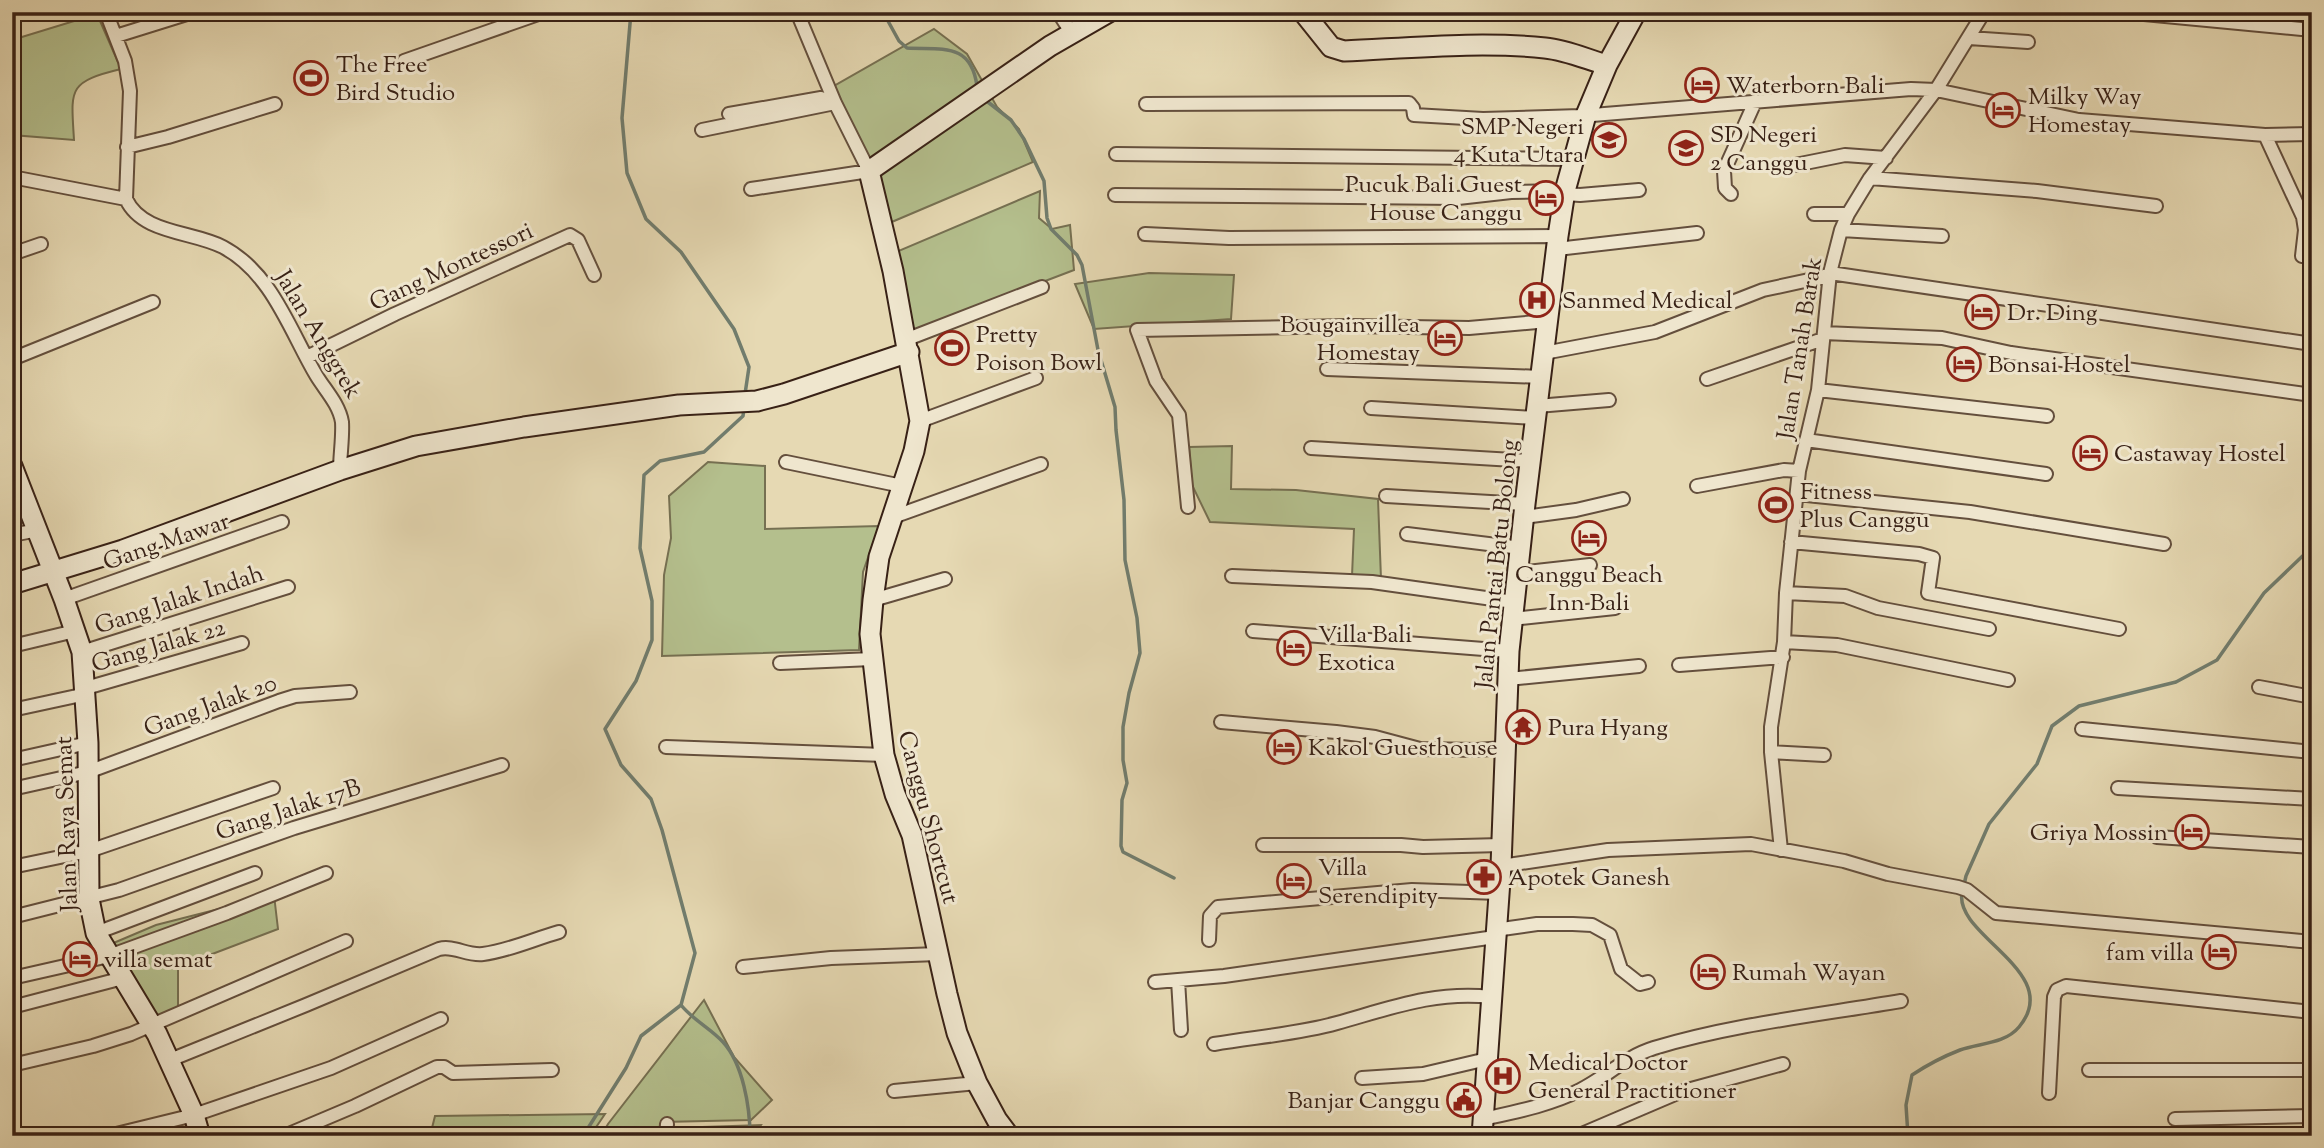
<svg xmlns="http://www.w3.org/2000/svg" width="2324" height="1148" viewBox="0 0 2324 1148" font-family="'Sorts Mill Goudy',serif">
	<style>
		.green { fill: #b4bf8d; stroke: #767052; stroke-width: 2 }
		.lines { fill: none; stroke-linecap: round; stroke-linejoin: round }
		.stream { stroke: #717d6e; stroke-width: 3.5 }
		.street-casing { stroke: #644f3d; stroke-width: 16 }
		.secondary-casing { stroke: #382116; stroke-width: 23 }
		.street { stroke: #efe6ce; stroke-width: 12 }
		.secondary { stroke: #efe6ce; stroke-width: 19 }
		.labels { text-anchor: middle; stroke-width: 6; stroke-linejoin: round; paint-order: stroke }
		.poi-label { font-size: 24px; fill: #382116; stroke: #efe6ce; text-anchor: start }
		.street-label { font-size: 24px; fill: #382116; stroke: #efe6ce }
	</style>
	<rect width="100%" height="100%" fill="#e6d9b3"/>
	<filter id="stains"><feTurbulence type="fractalNoise" baseFrequency=".00286" numOctaves="4"/><feColorMatrix values="0 0 0 0 .2 0 0 0 0 .09 0 0 0 0 .02 0 0 0 .5 -.17"/></filter>
	<radialGradient id="worn" r=".72"><stop offset=".6" stop-color="#630" stop-opacity="0"/><stop offset="1" stop-color="#630" stop-opacity=".3"/></radialGradient>
	<path class="green" d="M97 14 121 69C67 82 71 89 74 140L12 135V40Z
		M934 29 967 54 997 107 1019 129 1033 162 887 224 876 173 834 86Z
		M1040 191 1039 218 1052 229 1070 225 1074 270 909 333 896 252Z
		M1149 273 1234 275 1231 319 1094 329 1075 284Z
		M1232 446 1231 489 1296 490 1378 499 1381 579 1352 576 1354 529 1210 522 1192 485 1189 447Z
		M708 462 765 466V529L879 526 863 572 859 650 662 656 664 575 671 538 669 496Z
		M274 895 278 929 178 967V1014L155 1026 104 947 156 925Z
		M704 1000 734 1057 772 1100 751 1120 662 1122 660 1136H601L608 1124Z
		M605 1114 590 1136H430L435 1116Z
		M761 1125 754 1136H672L673 1128Z"/>
	<g class="lines">
		<path class="stream" d="M631 12 622 118 627 173 646 219 681 252 734 329 749 367 745 394
			M883 12 899 41 907 48C942 50 971 42 977 86
			M984 99 1011 120 1024 139 1044 181 1047 218 1051 229 1077 255 1082 265 1098 350 1115 407 1116 430 1124 500 1125 560 1137 618 1140 653 1129 693 1123 727V760L1127 783 1122 800 1121 846 1123 852 1174 878
			M1964 885 1966 876 1989 824 2037 764 2052 726 2079 706 2176 682 2217 660 2264 593 2312 547
			M681 1005C693 1020 710 1028 723 1042 743 1064 750 1107 750 1136
			M583 1136 626 1068 641 1036 681 1005 695 953 662 830 651 799 621 765 605 729 636 681 652 640V601L640 548 644 475 660 461 704 452 743 416 744 408
			M1908 1136 1906 1105 1912 1075C1927 1065 1942 1057 1960 1050 1979 1043 2005 1044 2019 1027 2065 972 1954 936 1962 893"/>
		<g class="street-casing">
			<path id="street" d="M106 12 125 61 130 91 126 199C142 234 192 231 223 247 272 273 290 331 316 375 325 390 339 404 342 422 343 437 340 455 340 470
				M363 12H368
				M1058 12 1071 32
				M2123 12 2312 30
				M116 36 193 12
				M1969 38 2028 42
				M404 61 544 12
				M1146 104 1409 103 1413 108 1414 115 1483 119 1580 116 1911 89 1936 90 2079 120 2265 135 2312 134
				M729 114 821 98
				M702 130 835 103
				M2265 135 2303 217 2305 230 2302 256
				M127 147 168 137 275 104
				M1116 154 1574 159
				M1785 167 1845 155 1886 158
				M12 177 126 199
				M1870 178 2037 191 2156 206
				M751 189 869 171 835 103 797 12
				M1565 194 1580 195 1639 190
				M1731 194 1725 188 1724 171 1755 102
				M1115 195 1458 198 1511 192 1565 191
				M1814 214H1848
				M1841 230 1942 236
				M1145 234 1229 238 1558 236
				M1557 249 1697 233
				M12 254 41 244
				M1824 333 1942 338 2011 353 2305 394
				M905 340 1042 287
				M1544 353 1655 332 1763 290 1823 277 1830 273 2312 344
				M307 357 395 314 570 235 578 240 594 275
				M12 359 153 302
				M1327 369 1541 377
				M1707 379 1823 339
				M1818 390 2047 416
				M1537 406 1609 400
				M1371 408 1535 418
				M920 421 1036 378
				M1806 440 2046 474
				M1311 448 1530 461
				M786 462 902 486
				M1697 486 1784 470 1799 471
				M1797 494 1970 512 2164 544
				M1386 496 1525 504
				M1188 507 1179 415 1156 381 1137 330 1351 326 1469 328 1548 321
				M1524 517 1576 510 1623 499
				M890 518 1041 464
				M1407 534 1521 548
				M12 535 38 530
				M1791 542 1919 554 1933 558 1928 593 2119 629
				M1517 573 1590 565
				M1232 576 1372 582 1514 602
				M1786 593 1845 596 1878 608 1989 629
				M64 599 282 522
				M873 600 945 579
				M1512 619 1615 608
				M1253 631 1509 651
				M1784 642 1837 645 2008 680
				M12 646 75 631
				M82 652 288 587
				M780 663 872 659
				M1679 665 1783 657
				M1508 679 1639 666
				M2259 687 2312 697
				M86 688 242 643
				M12 710 86 694
				M1221 722 1336 732 1375 737 1420 749 1477 750 1504 748
				M2082 729 2312 752
				M666 747 884 755
				M1771 752 1824 755
				M12 760 88 743
				M2118 788 2312 799
				M12 789 88 772 279 701 295 696 350 692
				M2157 837 2312 847
				M1263 845H1401L1423 847 1501 845
				M1781 850 1771 752V727L1784 642 1786 593 1799 471 1818 390 1830 273 1841 230 1848 214 1870 178 1936 90 1984 12
				M1501 866 1608 850 1751 844 1844 861 1888 874 1958 887 1967 890 1996 913 2312 942
				M12 867 89 851 273 788
				M12 917 119 890 294 828 502 765
				M1495 930 1537 924H1573L1592 925 1610 935 1621 969 1640 984 1648 982
				M96 933 255 873
				M1209 940 1210 916 1218 907 1412 890 1499 893
				M743 967 831 958 938 954
				M12 978 109 956 227 913 326 873
				M1178 980 1181 1030
				M1155 982 1224 976 1495 937
				M12 1007 123 978
				M1214 1044C1255 1037 1298 1034 1337 1023 1391 1008 1434 991 1491 997
				M170 1060 306 1005 439 949C454 945 467 956 483 954 508 951 534 939 559 932
				M12 1065 93 1046 131 1034 346 941
				M2089 1070H2312
				M1362 1078 1423 1074 1487 1059
				M894 1091 977 1083
				M2049 1093 2054 997 2057 990 2066 986 2312 1012
				M1483 1119C1515 1112 1551 1105 1580 1090 1606 1077 1625 1057 1654 1048 1734 1024 1819 1015 1901 1001
				M2175 1119 2312 1116
				M108 1136 194 1115 331 1068 441 1019
				M284 1136 355 1106 437 1067H444L453 1073 552 1070
				M666 1136 667 1124
				M1577 1136 1680 1092 1783 1064"/>
		</g>
		<g class="secondary-casing">
			<path id="secondary" d="M1303 12 1331 47 1344 51C1409 48 1481 41 1545 48 1566 50 1586 59 1607 65
				M12 466 64 599 82 652 88 743 89 899 96 933 157 1034 194 1115 200 1136
				M12 584 123 550 340 470 416 446 524 427 679 405 757 401 784 394 909 352
				M1009 1136 997 1120 977 1083 957 1033 947 994 912 835 895 794 884 755 870 634 873 600 879 557 914 451 920 421 893 271 869 171 1050 46 1109 12
				M1482 1136 1501 866 1509 651 1525 504 1558 236 1565 191 1586 115 1607 65 1636 12"/>
		</g>
		<use href="#street" class="street"/>
		<use href="#secondary" class="secondary"/>
	</g>
	<defs>
		<g id="stadium-ring" transform="scale(1.75)"><circle r="9.5" fill="#efe6ce" stroke="#8f2418" stroke-width="1.5"/><path d="M0-5a6.5 5 0 1 0 0 10a6.5 5 0 1 0 0-10ZM-3.5-1.8h7v3.6h-7Z" fill="#8f2418"/></g>
		<g id="hotel-ring" transform="scale(1.75)"><circle r="9.5" fill="#efe6ce" stroke="#8f2418" stroke-width="1.5"/><path d="M-6-4.5h1.5V1H6V5H4.5V3h-9V5H-6ZM-4 0a1.8 1.8 0 1 1 3.6 0ZM.5 0V-2.5h3Q6-2.5 6 0Z" fill="#8f2418"/></g>
		<g id="school-ring" transform="scale(1.75)"><circle r="9.5" fill="#efe6ce" stroke="#8f2418" stroke-width="1.5"/><path d="M0-5L7-2L0 1L-7-2ZM-4 1L0 2.5L4 1V4Q0 6-4 4Z" fill="#8f2418"/></g>
		<g id="hospital-ring" transform="scale(1.75)"><circle r="9.5" fill="#efe6ce" stroke="#8f2418" stroke-width="1.5"/><path d="M-5-5h3v3.5h4V-5h3V5h-3V1.5h-4V5h-3Z" fill="#8f2418"/></g>
		<g id="temple-ring" transform="scale(1.75)"><circle r="9.5" fill="#efe6ce" stroke="#8f2418" stroke-width="1.5"/><path d="M0-6L5-2H3V0L6.5 2.5H4V6H1.5V3h-3V6H-4V2.5H-6.5L-3 0V-2H-5Z" fill="#8f2418"/></g>
		<g id="pharmacy-ring" transform="scale(1.75)"><circle r="9.5" fill="#efe6ce" stroke="#8f2418" stroke-width="1.5"/><path d="M-2-6h4v4h4v4h-4v4h-4v-4h-4v-4h4Z" fill="#8f2418"/></g>
		<g id="civic-ring" transform="scale(1.75)"><circle r="9.5" fill="#efe6ce" stroke="#8f2418" stroke-width="1.5"/><path d="M-.6-6.5H3V-4.5H.6V-3L4-1V1h2V6H-6V1h2V-1L-.6-3ZM-1.2 2.5V6h2.4V2.5Z" fill="#8f2418"/></g>
	</defs>
	<g fill-rule="evenodd">
		<use href="#stadium-ring" x="311" y="78"/>
		<use href="#hotel-ring" x="1702" y="85"/>
		<use href="#hotel-ring" x="2003" y="110"/>
		<use href="#school-ring" x="1609" y="140"/>
		<use href="#school-ring" x="1686" y="148"/>
		<use href="#hotel-ring" x="1546" y="198"/>
		<use href="#hospital-ring" x="1537" y="300"/>
		<use href="#hotel-ring" x="1982" y="312"/>
		<use href="#hotel-ring" x="1445" y="338"/>
		<use href="#stadium-ring" x="952" y="348"/>
		<use href="#hotel-ring" x="1964" y="364"/>
		<use href="#hotel-ring" x="2090" y="453"/>
		<use href="#stadium-ring" x="1776" y="505"/>
		<use href="#hotel-ring" x="1589" y="538"/>
		<use href="#hotel-ring" x="1294" y="648"/>
		<use href="#temple-ring" x="1523" y="727"/>
		<use href="#hotel-ring" x="1284" y="747"/>
		<use href="#hotel-ring" x="2192" y="832"/>
		<use href="#pharmacy-ring" x="1484" y="877"/>
		<use href="#hotel-ring" x="1294" y="881"/>
		<use href="#hotel-ring" x="2219" y="952"/>
		<use href="#hotel-ring" x="80" y="959"/>
		<use href="#hotel-ring" x="1708" y="972"/>
		<use href="#hospital-ring" x="1503" y="1076"/>
		<use href="#civic-ring" x="1464" y="1100"/>
	</g>
	<g class="labels">
		<g class="poi-label">
			<text x="336" y="72">The Free<tspan x="336" dy="28">Bird Studio</tspan></text>
			<text x="1726" y="93">Waterborn Bali</text>
			<text x="2028" y="104">Milky Way<tspan x="2028" dy="28">Homestay</tspan></text>
			<text x="1584" y="134" text-anchor="end">SMP Negeri<tspan x="1584" dy="28">4 Kuta Utara</tspan></text>
			<text x="1710" y="142">SD Negeri<tspan x="1710" dy="28">2 Canggu</tspan></text>
			<text x="1522" y="192" text-anchor="end">Pucuk Bali Guest<tspan x="1522" dy="28">House Canggu</tspan></text>
			<text x="1562" y="308">Sanmed Medical</text>
			<text x="2007" y="320">Dr. Ding</text>
			<text x="1420" y="332" text-anchor="end">Bougainvillea<tspan x="1420" dy="28">Homestay</tspan></text>
			<text x="976" y="342">Pretty<tspan x="976" dy="28">Poison Bowl</tspan></text>
			<text x="1988" y="372">Bonsai Hostel</text>
			<text x="2114" y="461">Castaway Hostel</text>
			<text x="1800" y="499">Fitness<tspan x="1800" dy="28">Plus Canggu</tspan></text>
			<text x="1589" y="582" text-anchor="middle">Canggu Beach<tspan x="1589" dy="28">Inn Bali</tspan></text>
			<text x="1318" y="642">Villa Bali<tspan x="1318" dy="28">Exotica</tspan></text>
			<text x="1548" y="735">Pura Hyang</text>
			<text x="1308" y="755">Kakol Guesthouse</text>
			<text x="2168" y="840" text-anchor="end">Griya Mossin</text>
			<text x="1318" y="875">Villa<tspan x="1318" dy="28">Serendipity</tspan></text>
			<text x="1508" y="885">Apotek Ganesh</text>
			<text x="2194" y="960" text-anchor="end">fam villa</text>
			<text x="104" y="967">villa semat</text>
			<text x="1732" y="980">Rumah Wayan</text>
			<text x="1528" y="1070">Medical Doctor<tspan x="1528" dy="28">General Practitioner</tspan></text>
			<text x="1440" y="1108" text-anchor="end">Banjar Canggu</text>
		</g>
		<g class="street-label">
			<text transform="translate(451 266) rotate(-25)" y="8">Gang Montessori</text>
			<text transform="translate(319 334) rotate(59)" y="8">Jalan Anggrek</text>
			<text transform="translate(1799 348) rotate(-81)" y="8">Jalan Tanah Barak</text>
			<text transform="translate(166 541) rotate(-19)" y="8">Gang Mawar</text>
			<text transform="translate(1496 564) rotate(-84)" y="8">Jalan Pantai Batu Bolong</text>
			<text transform="translate(179 599) rotate(-18)" y="8">Gang Jalak Indah</text>
			<text transform="translate(158 645) rotate(-16)" y="8">Gang Jalak 22</text>
			<text transform="translate(210 705) rotate(-20)" y="8">Gang Jalak 20</text>
			<text transform="translate(288 809) rotate(-18)" y="8">Gang Jalak 17B</text>
			<text transform="translate(929 817) rotate(75)" y="8">Canggu Shortcut</text>
			<text transform="translate(66 824) rotate(-92)" y="8">Jalan Raya Semat</text>
		</g>
	</g>
	<rect width="2324" height="1148" fill="none" stroke="#e6d9b3" stroke-width="42"/>
	<rect x="14" y="14" width="2296" height="1120" fill="none" stroke="#382116" stroke-width="3.5"/>
	<rect x="21" y="21" width="2282" height="1106" fill="none" stroke="#382116" stroke-width="2"/>
	<rect width="100%" height="100%" filter="url(#stains)"/>
	<rect width="100%" height="100%" fill="url(#worn)"/>
</svg>
